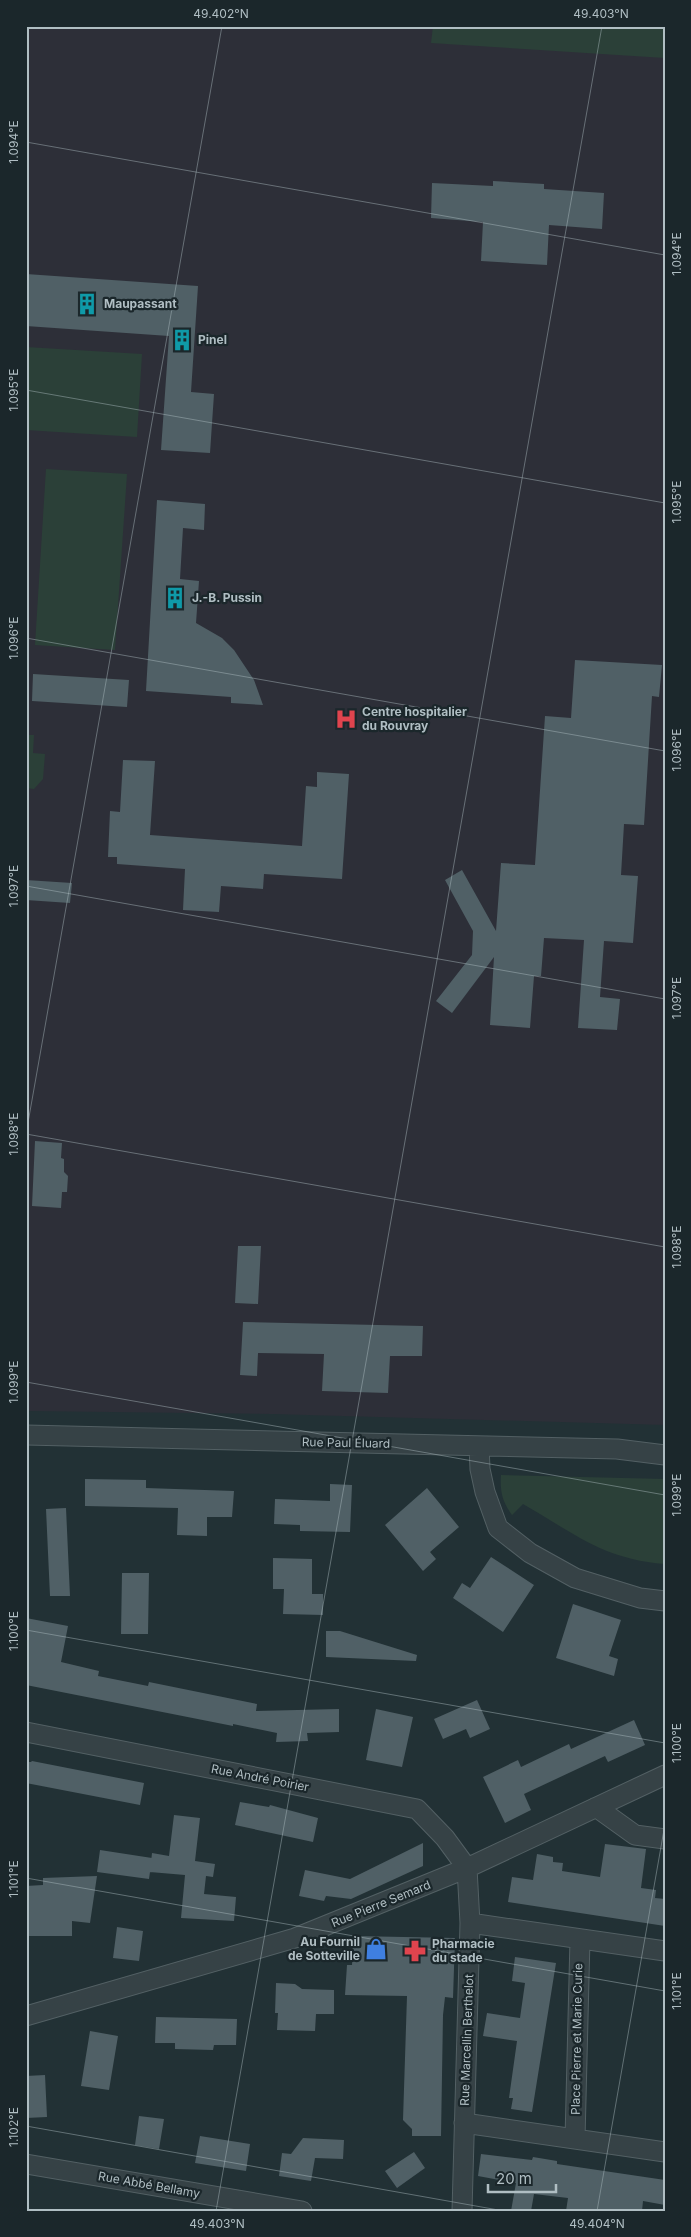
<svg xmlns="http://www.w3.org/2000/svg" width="691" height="2237" viewBox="0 0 691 2237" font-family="Inter,sans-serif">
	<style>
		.medical { fill: #2d2f38 }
		.green { fill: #2b4038 }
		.building { fill: #506066 }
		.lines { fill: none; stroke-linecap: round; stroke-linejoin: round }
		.minor-casing { stroke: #536064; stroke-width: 21 }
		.minor { stroke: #364246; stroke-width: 19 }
		.ticks { fill: none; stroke: #b0bec3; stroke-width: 1; stroke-opacity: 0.45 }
		.labels { text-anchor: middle; stroke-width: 4.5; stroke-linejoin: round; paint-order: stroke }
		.poi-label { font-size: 12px; font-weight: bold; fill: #b0bec3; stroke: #1b272b; text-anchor: start }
		.street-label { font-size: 12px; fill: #b0bec3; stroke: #1b272b }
		.neatline { fill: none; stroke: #b0bec3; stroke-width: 2 }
		.ticks-label { font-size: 12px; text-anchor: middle; fill: #b0bec3 }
	</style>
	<rect width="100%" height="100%" fill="#223135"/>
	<path class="medical" d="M26 26H665V1425L272 1414 26 1411Z"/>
	<path class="green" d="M433 26H665V58L431 43Z
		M26 347 142 354 137 437 26 430Z
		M46 469 127 474 115 650 35 645Z
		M26 735H34L33 753 45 754 43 779 34 789 26 788Z
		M501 1475 665 1479V1564C602 1559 574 1533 523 1504L512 1515C502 1501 500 1492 501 1475Z"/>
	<path class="building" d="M493 181 544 184V189L604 193 602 229 549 225 547 265 481 261 483 222 431 218 432 183 493 186Z
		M26 274 198 286 191 392 214 394 210 453 161 450 169 336 26 326Z
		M157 500 205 504 204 530 183 528 180 579 199 581 196 623 222 638 234 650 254 680 263 705 231 703V697L146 691Z
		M575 660 662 665 659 697 652 696 644 825 624 824 621 875 638 876 633 943 604 941 600 997 620 999 617 1030 578 1028 584 940 544 938 541 976H534L530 1028 490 1025 494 957 452 1013 436 1001 472 955 473 931 445 880 462 870 496 931 501 863 535 865 545 716 571 718Z
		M33 674 129 680 127 707 32 701Z
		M123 760 155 761 150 835 302 846 306 786 317 787V772L349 774 342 879 264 874 263 889 221 886 219 912 183 910 185 869 117 864V857H108L110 811 120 812Z
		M26 880 72 883 70 903 26 900Z
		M35 1141 62 1143 61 1158 64 1159V1172L68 1176 67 1192H62L61 1208 32 1206Z
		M238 1246H261L258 1304 235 1303Z
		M243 1322 423 1326 422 1356H390L388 1393 322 1391 324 1354 258 1353 257 1376 240 1375Z
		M85 1479 146 1480V1488L234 1491 232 1517H207V1536L177 1535 178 1508 85 1506Z
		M330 1484 352 1485 350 1532 300 1531V1525L274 1524 275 1499 330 1501Z
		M427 1488 459 1527 430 1552 436 1559 423 1571 385 1525Z
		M66 1508 70 1596H50L46 1509Z
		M491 1557 534 1585 503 1632 453 1598 462 1583 470 1588Z
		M273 1558 312 1559V1594H323V1615L283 1614 284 1589H273Z
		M122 1573H149L148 1634H121Z
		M573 1604 621 1620 609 1656 618 1659 614 1676 556 1658Z
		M26 1618 68 1626 61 1662 99 1671 98 1676 148 1686 149 1682 257 1704 256 1711 339 1709V1732L307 1733 308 1741 276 1742 277 1733 233 1724V1726L26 1685Z
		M326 1631H340L417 1655 416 1661 326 1657Z
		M477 1700 490 1729 470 1738 466 1729 443 1739 434 1719Z
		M376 1709 413 1717 402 1767 366 1760Z
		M634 1720 645 1745 608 1762 605 1756 524 1794 531 1810 505 1823 483 1777 518 1760 521 1767 569 1744 571 1749Z
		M32 1761 144 1783 140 1805 26 1783V1762H31Z
		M240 1802 269 1807 270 1805 318 1818 313 1842 235 1825Z
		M174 1815 200 1818 195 1861 215 1864 213 1877 206 1876 204 1894 236 1897 234 1921 181 1918 185 1875 150 1872 152 1853 169 1856Z
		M423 1843V1866L351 1899 326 1896 324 1901 299 1896 305 1870 350 1879Z
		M605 1844 646 1849 641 1888 656 1890 655 1898 665 1899V1926L508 1902 512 1877 533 1880 537 1854 553 1857V1862L563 1863 562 1871 600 1877Z
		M100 1850 152 1858 149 1879 97 1872Z
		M97 1876 90 1923 72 1921V1936H26V1886L43 1885V1878Z
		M117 1927 143 1931 139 1961 113 1958Z
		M353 1936 455 1938 453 1998 445 1997 443 2015 441 2136H412V2129L403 2120 407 1996 345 1995 347 1965H352Z
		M515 1957 556 1963 532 2112 511 2109 513 2098H509L517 2041 483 2036 487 2013 520 2018 525 1983 512 1981Z
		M276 1983 295 1984 302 1989 334 1990V2014H316L315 2031 277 2030 278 2013H275Z
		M156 2017 237 2019 236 2045H214L213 2050 175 2049V2043H155Z
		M90 2031 118 2036 109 2090 81 2086Z
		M45 2075 47 2117 26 2118V2076Z
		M139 2116 164 2119 159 2149 135 2145Z
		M200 2136 250 2144 246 2171 195 2163Z
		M303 2138 344 2140 343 2159 315 2158 311 2181 279 2176 282 2153 291 2154Z
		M414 2152 425 2168 397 2188 385 2171Z
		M481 2154 532 2160 533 2157 557 2161V2164L665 2180V2205L643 2201 642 2211H566L568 2198 534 2194 531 2211H511L516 2183 478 2176Z"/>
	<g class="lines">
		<g class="minor-casing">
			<path id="minor" d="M26 1435 617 1449 665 1455
				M479 1446 480 1469 485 1492 498 1528 530 1553 575 1578 640 1598 665 1601
				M26 1732 417 1809 445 1838 467 1868 470 1923 462 2211
				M596 1807 635 1835 665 1839
				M470 1923 665 1951
				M26 2016 295 1938 467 1868 665 1775
				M464 2123 665 2152
				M575 2139 580 1939
				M26 2164 302 2211"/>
		</g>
		<use href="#minor" class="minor"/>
	</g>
	<path class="ticks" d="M26 142 665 255M26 390 665 503M26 638 665 751M26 886 665 999M26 1134 665 1247M26 1134 222 26M26 1382 665 1495M26 1630 665 1743M26 1878 665 1991M26 2126 504 2211M216 2211 602 26M597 2211 665 1824"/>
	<defs>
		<g id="building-bare" transform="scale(1.725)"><path d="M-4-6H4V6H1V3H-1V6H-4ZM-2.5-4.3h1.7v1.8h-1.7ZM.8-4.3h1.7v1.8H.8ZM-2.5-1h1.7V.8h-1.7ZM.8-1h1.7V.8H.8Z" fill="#0f9aa8" stroke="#1b272b" stroke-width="2.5" paint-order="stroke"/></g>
		<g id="hospital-bare" transform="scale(1.725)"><path d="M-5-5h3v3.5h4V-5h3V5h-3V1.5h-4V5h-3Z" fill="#e0444e" stroke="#1b272b" stroke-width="2.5" paint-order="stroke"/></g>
		<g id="shop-bare" transform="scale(1.725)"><path d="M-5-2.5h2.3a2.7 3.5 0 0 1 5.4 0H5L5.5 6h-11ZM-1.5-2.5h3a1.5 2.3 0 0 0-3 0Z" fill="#3f7fe0" stroke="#1b272b" stroke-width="2.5" paint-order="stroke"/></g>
		<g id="pharmacy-bare" transform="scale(1.725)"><path d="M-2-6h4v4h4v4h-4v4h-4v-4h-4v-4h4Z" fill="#e0444e" stroke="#1b272b" stroke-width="2.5" paint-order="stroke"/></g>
	</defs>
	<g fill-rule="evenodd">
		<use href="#building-bare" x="87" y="304"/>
		<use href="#building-bare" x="182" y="340"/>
		<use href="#building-bare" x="175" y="598"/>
		<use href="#hospital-bare" x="346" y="719"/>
		<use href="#shop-bare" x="376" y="1949"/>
		<use href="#pharmacy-bare" x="415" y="1951"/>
	</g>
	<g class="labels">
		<g class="poi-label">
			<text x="104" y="308">Maupassant</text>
			<text x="198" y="344">Pinel</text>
			<text x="192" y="602">J.-B. Pussin</text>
			<text x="362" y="716">Centre hospitalier<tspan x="362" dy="14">du Rouvray</tspan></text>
			<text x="360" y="1946" text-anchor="end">Au Fournil<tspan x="360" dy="14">de Sotteville</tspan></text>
			<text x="432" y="1948">Pharmacie<tspan x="432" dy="14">du stade</tspan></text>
		</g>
		<g class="street-label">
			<text transform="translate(346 1443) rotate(1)" y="4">Rue Paul Éluard</text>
			<text transform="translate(260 1778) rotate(11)" y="4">Rue André Poirier</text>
			<text transform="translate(381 1904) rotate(-22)" y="4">Rue Pierre Semard</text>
			<text transform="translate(577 2039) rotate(-89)" y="4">Place Pierre et Marie Curie</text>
			<text transform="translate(467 2040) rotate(-88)" y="4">Rue Marcellin Berthelot</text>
			<text transform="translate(149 2185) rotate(10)" y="4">Rue Abbé Bellamy</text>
		</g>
	</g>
	<rect width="691" height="2237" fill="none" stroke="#1b272b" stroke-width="55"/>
	<path d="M488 2184v8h68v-8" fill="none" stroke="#b0bec3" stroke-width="2.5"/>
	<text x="496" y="2184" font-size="15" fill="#b0bec3" stroke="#1b272b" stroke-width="4" paint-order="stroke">20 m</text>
	<rect x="28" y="28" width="636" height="2182" class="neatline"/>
	<g class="ticks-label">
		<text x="221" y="18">49.402°N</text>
		<text x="601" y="18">49.403°N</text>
		<text transform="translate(14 142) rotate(-90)" y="4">1.094°E</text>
		<text transform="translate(677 254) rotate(-90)" y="4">1.094°E</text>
		<text transform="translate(14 390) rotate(-90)" y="4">1.095°E</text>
		<text transform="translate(677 502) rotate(-90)" y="4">1.095°E</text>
		<text transform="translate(14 638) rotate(-90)" y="4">1.096°E</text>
		<text transform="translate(677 750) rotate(-90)" y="4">1.096°E</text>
		<text transform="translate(14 886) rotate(-90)" y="4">1.097°E</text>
		<text transform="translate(677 998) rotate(-90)" y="4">1.097°E</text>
		<text transform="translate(14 1134) rotate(-90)" y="4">1.098°E</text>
		<text transform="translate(677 1247) rotate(-90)" y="4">1.098°E</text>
		<text transform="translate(14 1382) rotate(-90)" y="4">1.099°E</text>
		<text transform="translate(677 1495) rotate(-90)" y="4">1.099°E</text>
		<text transform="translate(14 1631) rotate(-90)" y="4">1.100°E</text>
		<text transform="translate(677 1743) rotate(-90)" y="4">1.100°E</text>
		<text transform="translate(14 1879) rotate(-90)" y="4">1.101°E</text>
		<text transform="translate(677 1991) rotate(-90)" y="4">1.101°E</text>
		<text transform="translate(14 2127) rotate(-90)" y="4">1.102°E</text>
		<text x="217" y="2228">49.403°N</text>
		<text x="597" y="2228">49.404°N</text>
	</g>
</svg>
